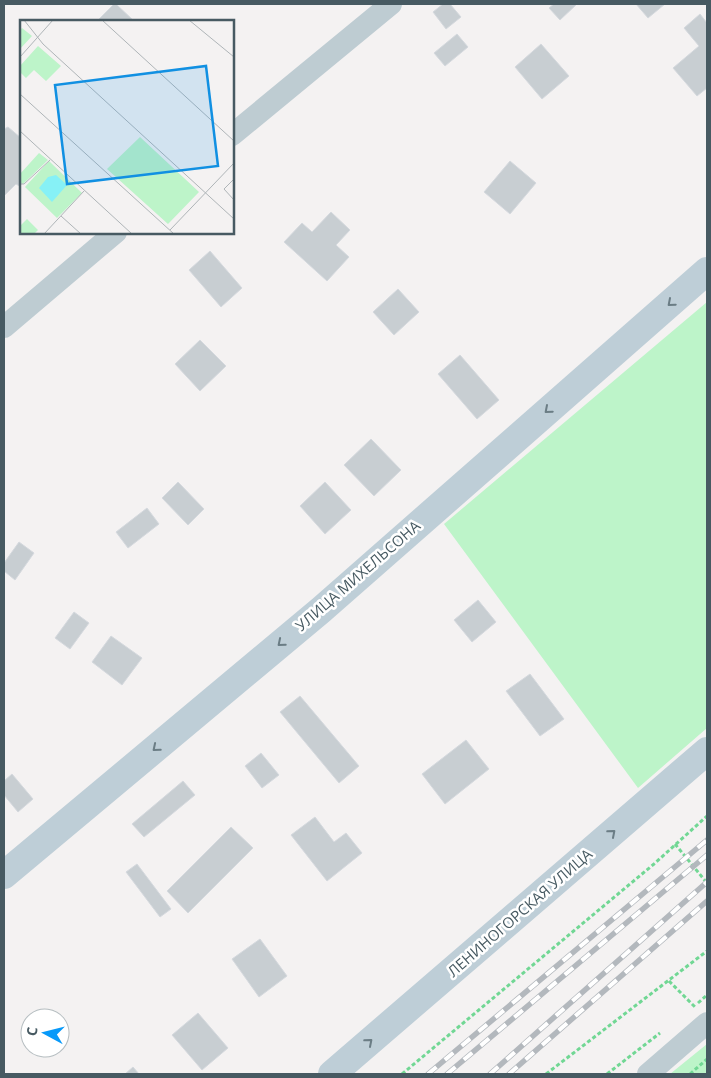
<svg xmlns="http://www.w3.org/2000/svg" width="711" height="1078" viewBox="0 0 711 1078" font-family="'Open Sans',sans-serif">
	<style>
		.green { fill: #bdf4c9 }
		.building { fill: #c8ced2; stroke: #d5d9de }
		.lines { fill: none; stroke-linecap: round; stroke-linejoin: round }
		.path { stroke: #71d794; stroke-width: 3; stroke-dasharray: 4 2.5; stroke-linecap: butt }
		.street { stroke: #beccd2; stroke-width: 22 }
		.secondary { stroke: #beced7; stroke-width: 28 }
		.rail-casing { stroke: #b3b8bd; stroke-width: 5.5 }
		.rail { stroke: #fff; stroke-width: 4; stroke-dasharray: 11; stroke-linecap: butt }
		.oneway { stroke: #6b7d85 }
		.labels { text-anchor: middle; stroke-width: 5; stroke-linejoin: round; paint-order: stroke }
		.street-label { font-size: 15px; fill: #475a62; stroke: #fff }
		.inset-road { fill: none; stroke: #afb5b8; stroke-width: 1 }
		.view { fill: #1190e2; fill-opacity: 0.15; stroke: #1190e2; stroke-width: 2.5 }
		.inset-edge { fill: none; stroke: #475a62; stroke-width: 2.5 }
	</style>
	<rect width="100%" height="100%" fill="#f4f2f2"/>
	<path class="green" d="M707 302V728L638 788 444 524Z
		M707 1044V1074H670Z"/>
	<path class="building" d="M114 4H116L134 21H97Z
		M443 4H450L461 17 446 29 433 12Z
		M554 4H577L560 20 549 8Z
		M636 4H665L648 18Z
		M700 14 707 23V88L697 96 673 68 699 46 684 28Z
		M457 34 468 47 445 66 434 53Z
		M541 44 569 76 542 99 515 67Z
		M8 127 21 138V187L16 184 5 195 4 194V129Z
		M510 161 536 183 510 214 484 192Z
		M331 212 350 230 336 245 349 257 327 281 284 242 302 223 312 232Z
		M210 251 242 288 221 307 189 270Z
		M398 289 419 312 394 335 373 312Z
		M200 340 226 366 200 391 175 364Z
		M460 355 499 400 477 419 438 374Z
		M371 439 401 470 374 496 344 465Z
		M178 482 204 509 188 525 162 498Z
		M325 482 351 510 325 534 300 506Z
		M147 508 159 524 128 548 116 532Z
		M19 542 34 553 15 580 4 571V563Z
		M478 600 496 622 472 642 454 620Z
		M74 612 89 623 70 649 55 638Z
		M111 636 142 658 122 685 92 662Z
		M530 674 564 719 540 736 506 691Z
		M300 696 359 766 339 783 280 712Z
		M466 740 489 769 445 804 422 774Z
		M261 753 279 775 262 788 245 766Z
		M12 774 33 799 18 812 4 795V781Z
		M183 781 195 795 144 837 132 824Z
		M315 817 334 842 346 833 362 853 327 881 291 835Z
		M231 827 253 848 188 913 167 891Z
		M137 864 171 909 160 917 126 872Z
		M260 939 287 976 259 997 232 959Z
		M198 1013 228 1048 202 1070 172 1035Z
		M133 1067 139 1074H125Z"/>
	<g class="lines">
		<path class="path" d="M675 844 707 883
			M669 981 695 1007
			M698 1003 707 995
			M402 1074 654 864 707 816
			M546 1074 707 951
			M607 1074 660 1033
			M690 1074 707 1059"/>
		<path class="street" d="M232 135 391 4
			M4 327 116 232
			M648 1074 707 1023"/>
		<path class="secondary" d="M4 875 321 610 707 271
			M332 1074 707 751"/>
		<g class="rail-casing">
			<path id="rail" d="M428 1074 707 840
				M447 1074 707 855
				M490 1074 707 882
				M509 1074 707 901"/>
		</g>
		<use href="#rail" class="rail"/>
	</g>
	<defs><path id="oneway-chevron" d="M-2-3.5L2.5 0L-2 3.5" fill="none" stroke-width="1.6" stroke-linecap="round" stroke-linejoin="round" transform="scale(1.25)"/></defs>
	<g class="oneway">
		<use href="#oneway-chevron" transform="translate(671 303) rotate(139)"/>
		<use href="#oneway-chevron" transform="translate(548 410) rotate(139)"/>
		<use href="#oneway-chevron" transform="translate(281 643) rotate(140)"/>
		<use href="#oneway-chevron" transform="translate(156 748) rotate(140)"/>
		<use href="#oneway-chevron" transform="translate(612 833) rotate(-41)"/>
		<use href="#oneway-chevron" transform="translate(369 1042) rotate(-41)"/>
	</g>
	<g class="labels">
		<g class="street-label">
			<text transform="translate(358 576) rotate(-41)" y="5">УЛИЦА МИХЕЛЬСОНА</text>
			<text transform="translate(520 913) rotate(-41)" y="5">ЛЕНИНОГОРСКАЯ УЛИЦА</text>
		</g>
	</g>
	<g transform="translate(20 20)">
		<rect width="214" height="214" fill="#f4f2f2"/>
		<path d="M2 8 12 16 0 29V10ZM18 26 41 46 26 61 14 50 6 58 0 52V46ZM120 117 179 172 148 204 87 149ZM19 133 28 140 3 164 0 163V154ZM29 141 62 173 37 198 5 167ZM7 199 18 210 14 214H0V206Z" fill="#bdf4c9"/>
		<path d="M36 155 47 165 32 182 19 168 28 157Z" fill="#86f1f6"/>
		<path class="inset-road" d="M4 0 23 24 214 199M82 0 214 121M169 0 214 37M0 37 33 0M0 74 154 214M0 111 112 214M214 159 204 169 214 180M0 164H4L30 140M41 196 61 214M150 210 214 143M24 214 64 171"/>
		<path class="view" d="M186 46 198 146 47 164 35 65Z"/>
		<rect width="214" height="214" class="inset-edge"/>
	</g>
	<rect width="711" height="1078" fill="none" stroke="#475a62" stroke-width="10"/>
	<g transform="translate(45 1033) rotate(277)"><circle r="24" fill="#ffffff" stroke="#b5bdc0"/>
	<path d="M0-4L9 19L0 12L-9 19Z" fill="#0799f9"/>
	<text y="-8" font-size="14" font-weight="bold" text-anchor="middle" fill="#475a62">С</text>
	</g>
</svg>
